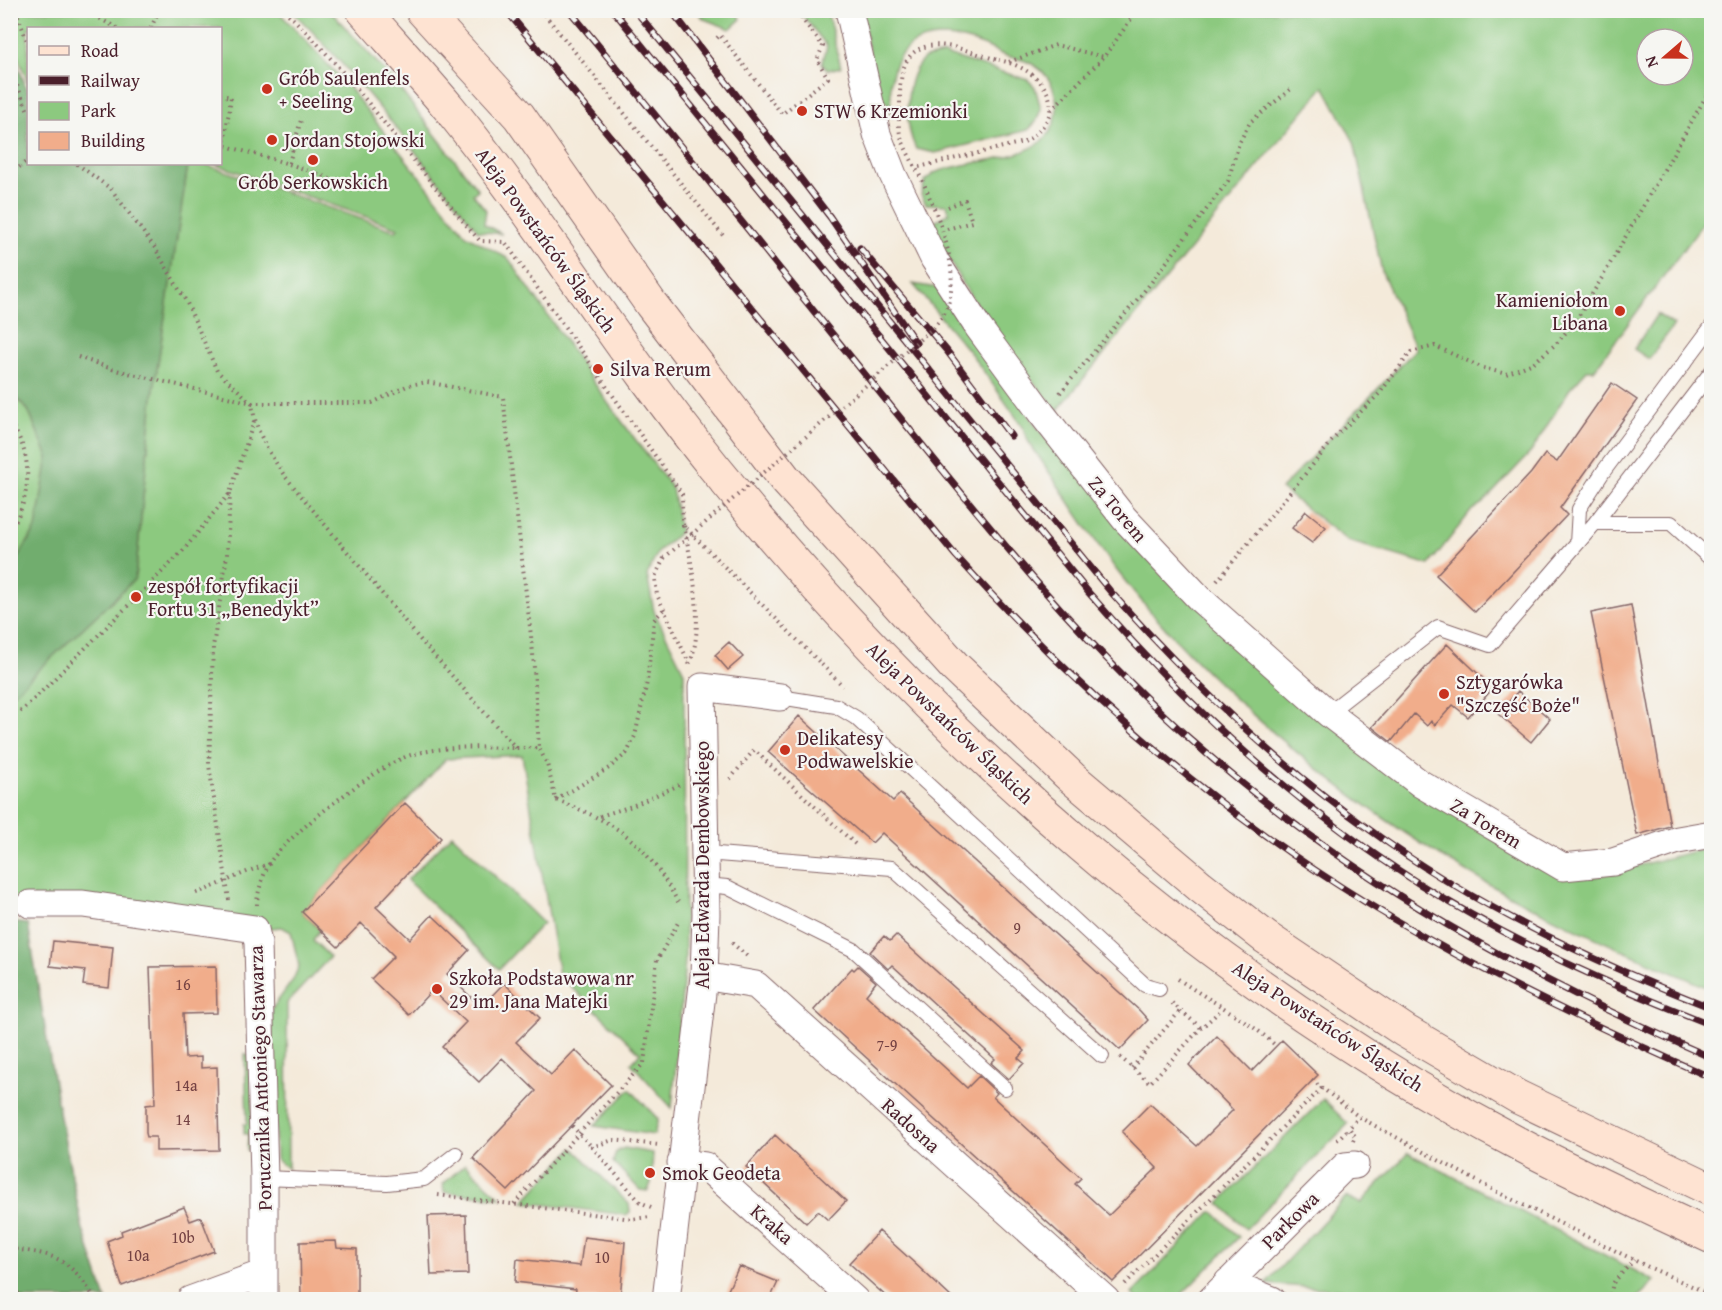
<svg xmlns="http://www.w3.org/2000/svg" width="1722" height="1310" viewBox="0 0 1722 1310" font-family="'Gentium Book Plus',serif">
	<style>
		.green { fill: #8cc97f; stroke: #6b7455; stroke-width: 1.5; fill-rule: evenodd }
		.forest { fill: #71ad6e; stroke: #5e664c; stroke-width: 1.5 }
		.building { fill: #f1ad8b }
		.lines { fill: none; stroke-linecap: round; stroke-linejoin: round }
		.lane-casing { stroke: #866668; stroke-width: 16 }
		.street-casing { stroke: #866668; stroke-width: 29 }
		.secondary-casing { stroke: #866668; stroke-width: 35 }
		.path { stroke: #866668; stroke-width: 4; stroke-dasharray: 1.5 4.5; stroke-linecap: butt }
		.lane { stroke: #fff; stroke-width: 14 }
		.street { stroke: #fff; stroke-width: 27 }
		.secondary { stroke: #fee3d2; stroke-width: 33 }
		.rail-casing { stroke: #4a1f2b; stroke-width: 7 }
		.rail { stroke: #f6f6f2; stroke-width: 4.5; stroke-dasharray: 14; stroke-linecap: butt }
		.path-bridge { stroke: #866668; stroke-width: 4; stroke-dasharray: 1.5 4.5; stroke-linecap: butt }
		.poi-dot { fill: #c8321e; stroke: #f6f6f2; stroke-width: 2 }
		.labels { text-anchor: middle; stroke-width: 4.5; stroke-linejoin: round; paint-order: stroke }
		.number-label { font-size: 16px; fill: #744243 }
		.poi-label { font-size: 20px; fill: #4a1f2b; stroke: #f6f6f2; text-anchor: start }
		.street-label { font-size: 20px; fill: #4a1f2b; stroke: #f6f6f2 }
	</style>
	<rect width="100%" height="100%" fill="#f6f6f2"/>
	<filter id="ink" filterUnits="userSpaceOnUse"><feTurbulence type="fractalNoise" baseFrequency=".0167" numOctaves="2"/><feDisplacementMap in="SourceGraphic" scale="12" xChannelSelector="R" yChannelSelector="G"/><feConvolveMatrix kernelMatrix="1 2 1 2 8 2 1 2 1" color-interpolation-filters="sRGB"/></filter>
	<filter id="wash" filterUnits="userSpaceOnUse"><feTurbulence type="fractalNoise" baseFrequency=".008" numOctaves="4" result="noise"/><feDisplacementMap in="SourceGraphic" scale="24" xChannelSelector="R" yChannelSelector="G"/><feGaussianBlur stdDeviation="1.35" result="paint"/><feColorMatrix in="noise" values="0 0 0 0 0 0 0 0 0 0 0 0 0 0 0 0 0 1.4 0 .05"/><feComposite in="paint" operator="in"/></filter>
	<g filter="url(#wash)">
		<rect width="100%" height="100%" fill="#f4eada"/>
		<path class="green" d="M11 11H278L346 84 466 235 509 259 608 403 672 488 680 532 658 552 647 575 654 611 684 672 685 961 672 1108 631 1063 640 1053 559 975 522 755 446 759 302 912 320 930 313 940 330 957 287 1003 288 1169 276 1159 271 1010 293 980 299 966 291 932 282 927 260 929 11 897V696L135 579 153 396 188 164H205L396 231 398 228 215 164H220V28H28V82L11 40Z
			M292 11H330L335 16 393 80 478 190 473 194 486 210 484 224 502 234 478 231C418 156 361 79 292 11Z
			M697 11H736L741 19 730 29 704 19Z
			M799 11H827L841 67 828 70 822 64 827 46Z
			M861 11H1711V212L1594 370H1587L1569 390 1531 452 1483 503 1472 510 1429 565 1348 541 1281 489 1416 349 1382 272 1354 142 1324 86 1057 411C1027 374 938 264 935 221L949 213 947 205 926 204 921 195 925 181 934 173C965 160 1018 162 1043 140 1067 118 1058 76 1030 63 1021 58 1008 58 999 53 975 38 922 25 900 56 887 75 891 97 892 118L887 102 879 101ZM1647 39H1683V75H1647Z
			M944 54 1028 80 1035 87 1041 109 1036 122 1028 130 935 153 916 149C904 125 903 76 925 58Z
			M913 284 938 288 1045 438 1356 747 1593 877 1711 847V989C1622 951 1531 911 1447 860 1329 787 1203 682 1118 572 1086 530 1058 484 1028 441L1023 427 972 355Z
			M1657 314 1674 325 1649 359 1634 349Z
			M10 392 28 410 48 457 36 529 17 559 11 563 10 490 13 480Z
			M452 834 543 923 499 969 407 880Z
			M245 1054 251 1057 253 1149 247 1150 248 1134H244V1124H247Z
			M630 1089 658 1119 654 1135 594 1126Z
			M1323 1099 1348 1124 1246 1229 1219 1203Z
			M573 1148 629 1204 630 1212 626 1215 523 1202Z
			M624 1148 653 1153 651 1183 648 1191 640 1190 613 1162 616 1152Z
			M1408 1153 1655 1281 1635 1300 1473 1299 1265 1284 1346 1197 1361 1203Z
			M465 1164 501 1198 444 1192 443 1184Z
			M1212 1211 1239 1237 1177 1299H1138L1132 1294Z"/>
		<path class="forest" d="M11 48 28 92V164H188L153 396 135 579 11 696V563L17 559 36 529 48 457 28 410 11 392Z
			M11 922 28 924 58 1107 82 1226 106 1299H11Z"/>
		<g id="blocks">
			<path class="building" d="M1612 383 1637 400 1560 508 1567 515 1475 612 1436 575 1531 473 1545 454 1557 462Z
				M1306 511 1326 527 1312 543 1292 528Z
				M1631 605 1670 826 1637 835 1591 613Z
				M729 642 743 657 728 670 715 655Z
				M1447 644 1493 688 1468 717 1453 705 1435 725 1431 721 1427 726 1414 714 1391 742 1372 727Z
				M1518 691 1550 719 1531 742 1498 714Z
				M799 716 893 801 900 794 1140 1011 1148 1020 1120 1050 882 833 872 843 768 752Z
				M405 803 441 838 376 907 410 939 432 915 469 950 447 974 481 1007 504 983 540 1018 516 1042 551 1075 575 1050 611 1085 508 1191 473 1158 536 1091 502 1058 479 1082 442 1047 466 1022 432 990 409 1015 371 979 394 956 361 923 338 947 302 912Z
				M896 935 1025 1051 1018 1058 1024 1063 1009 1079 991 1063 995 1059 892 965 888 969 870 952 884 936 890 941Z
				M53 941 113 947 109 988 83 985 85 970 50 966Z
				M216 966 217 1013 183 1014 185 1058 201 1057V1068L217 1067 219 1150 156 1151V1137H147L146 1133V1105L155 1104 150 967Z
				M858 966 876 982 866 995 967 1088 979 1076 997 1093 993 1097 1081 1178 1075 1184 1109 1215 1157 1168 1122 1132 1150 1104 1197 1146 1233 1110 1189 1065 1217 1036 1252 1071 1282 1040 1318 1075 1113 1282 814 1010 852 968 854 970Z
				M775 1135 846 1201 828 1220 818 1211 806 1223 746 1167Z
				M184 1207 190 1221 201 1217 214 1251 122 1286 107 1241 122 1235 121 1231Z
				M466 1215 468 1274 431 1275 428 1216Z
				M879 1231 910 1259 953 1299H889L849 1263Z
				M584 1237 625 1242 620 1299H575L576 1289 515 1282 517 1259 580 1266Z
				M336 1241 337 1248 357 1249V1299H301L300 1242Z
				M739 1266 778 1282 770 1299H724Z"/>
		</g>
	</g>
	<g filter="url(#ink)">
		<use href="#blocks" fill-opacity="0" stroke="#866668" stroke-width="1.5"/>
		<g class="lines">
			<g class="lane-casing">
				<path id="lane" d="M1595 523H1671L1712 560
					M1577 544 1579 509 1603 472 1712 326
					M780 697 836 706 856 718 1145 985 1159 989
					M1328 713 1438 627 1490 645 1595 523 1712 371
					M705 853 892 868 1102 1056
					M706 885 727 887 854 950 1005 1088
					M10 904H30
					M264 1178 387 1183 424 1179 456 1154"/>
			</g>
			<g class="street-casing">
				<path id="street" d="M849 10 877 134 893 175 934 259 978 327 1042 414 1124 518 1201 600 1328 713 1421 784 1563 867 1613 862 1678 840 1712 834
					M30 904H83L255 929 258 943 264 1178V1300
					M704 976 756 985 1106 1300
					M681 1163 705 1166 855 1300
					M1228 1282 1272 1300
					M190 1300 264 1273
					M666 1300 704 976 706 914 702 687 780 697
					M1211 1300 1345 1166 1355 1165"/>
			</g>
			<g class="secondary-casing">
				<path id="secondary" d="M363 10C392 43 421 75 449 108 542 223 620 351 714 467 936 740 1206 980 1519 1144 1582 1177 1647 1207 1712 1237
					M422 10 519 116 651 304 785 479 955 667 1071 777 1200 886 1265 937 1405 1031 1518 1097 1712 1190"/>
			</g>
			<path class="path" d="M16 10 28 44
				M84 10 117 28
				M284 10C358 80 413 165 480 241L505 242 682 494 683 525 843 686
				M541 10 725 238
				M151 28 159 10
				M717 38 720 35 782 114 828 78 817 60 823 46 795 10
				M1009 62 1056 45 1104 57 1134 15 1143 10
				M10 69 28 111
				M220 95 231 97 224 145
				M1051 110 1104 57
				M220 144C264 158 308 166 348 188
				M289 163 301 120
				M77 164 111 189 155 248 187 303 217 371 252 403C255 431 268 451 284 475L422 642 516 748
				M919 167 1024 142C1074 113 1046 70 999 60
				M10 175 28 160
				M947 229 972 222 965 200 948 207
				M78 357 112 369 252 403H372L409 385 427 382 503 397 533 653 539 748
				M1060 393 1150 284 1228 181 1239 143 1250 122 1291 89
				M10 423C35 456 31 498 10 531
				M684 526C692 566 705 624 690 663
				M664 558 655 577 657 595 690 665
				M1217 581 1338 434 1379 394 1411 352 1435 346 1483 368 1506 374 1533 363 1556 344 1577 319 1603 276 1712 86
				M10 718 24 709 182 552 230 493 254 421
				M730 779 754 750 855 844
				M556 800 609 768 627 753 635 736 647 682 654 620 663 610
				M600 816 632 806 679 785
				M196 893C222 885 243 871 270 864
				M229 900 209 765 213 647 227 555 230 493
				M257 905C257 892 265 868 273 858 294 831 379 764 411 755 452 743 497 749 539 748L547 764 556 800C621 825 644 841 678 902
				M732 943 747 956
				M1178 979C1211 1002 1248 1019 1276 1046
				M1172 1003 1201 1028
				M1120 1057 1150 1083 1201 1028 1222 1009
				M1132 1068 1180 1011
				M1312 1080 1359 1117 1499 1193 1644 1265 1712 1295
				M572 1126 592 1147
				M1337 1140 1349 1128
				M1353 1141 1355 1136 1349 1128 1359 1117
				M438 1195 632 1219 650 1217
				M514 1204 644 1063 657 960 679 921
				M651 1207 640 1202 592 1147 613 1140 659 1145
				M10 1249C59 1254 69 1259 96 1300
				M10 1263 20 1300
				M1125 1284 1322 1088
				M155 1300 166 1295
				M1609 1300 1613 1283 1634 1260"/>
			<use href="#lane" class="lane"/>
			<use href="#street" class="street"/>
			<use href="#secondary" class="secondary"/>
			<g class="rail-casing">
				<path id="rail" d="M506 10 956 556C1050 660 1152 754 1266 836 1403 935 1557 1010 1712 1078
					M569 10C680 144 788 280 898 415 994 534 1090 653 1206 753 1357 884 1529 978 1712 1058
					M613 10 1089 593C1185 704 1293 804 1418 883 1510 941 1610 985 1712 1025
					M635 10 1110 591C1189 680 1273 761 1370 830 1474 906 1592 961 1712 1008
					M671 10 830 217 916 343
					M860 248 947 351 1011 436"/>
			</g>
			<use href="#rail" class="rail"/>
			<path class="path-bridge" d="M664 558 933 328C968 294 946 236 929 196 921 174 907 156 900 134 898 125 899 115 900 106 900 83 899 52 928 46 950 42 978 55 999 60"/>
		</g>
	</g>
	<g class="poi-dot">
		<circle cx="267" cy="89" r="6"/>
		<circle cx="802" cy="111" r="6"/>
		<circle cx="272" cy="140" r="6"/>
		<circle cx="313" cy="160" r="6"/>
		<circle cx="1620" cy="311" r="6"/>
		<circle cx="598" cy="369" r="6"/>
		<circle cx="136" cy="597" r="6"/>
		<circle cx="1444" cy="694" r="6"/>
		<circle cx="785" cy="750" r="6"/>
		<circle cx="437" cy="989" r="6"/>
		<circle cx="650" cy="1173" r="6"/>
	</g>
	<g class="labels">
		<g class="number-label">
			<text x="1017" y="934">9</text>
			<text x="183" y="990">16</text>
			<text x="887" y="1051">7-9</text>
			<text x="186" y="1091">14a</text>
			<text x="183" y="1125">14</text>
			<text x="183" y="1243">10b</text>
			<text x="138" y="1261">10a</text>
			<text x="602" y="1263">10</text>
		</g>
		<g class="poi-label">
			<text x="279" y="85">Grób Saulenfels<tspan x="279" dy="23">+ Seeling</tspan></text>
			<text x="814" y="118">STW 6 Krzemionki</text>
			<text x="284" y="147">Jordan Stojowski</text>
			<text x="313" y="189" text-anchor="middle">Grób Serkowskich</text>
			<text x="1608" y="307" text-anchor="end">Kamieniołom<tspan x="1608" dy="23">Libana</tspan></text>
			<text x="610" y="376">Silva Rerum</text>
			<text x="148" y="593">zespół fortyfikacji<tspan x="148" dy="23">Fortu 31 „Benedykt”</tspan></text>
			<text x="1456" y="689">Sztygarówka<tspan x="1456" dy="23">"Szczęść Boże"</tspan></text>
			<text x="797" y="745">Delikatesy<tspan x="797" dy="23">Podwawelskie</tspan></text>
			<text x="449" y="985">Szkoła Podstawowa nr<tspan x="449" dy="23">29 im. Jana Matejki</tspan></text>
			<text x="662" y="1180">Smok Geodeta</text>
		</g>
		<g class="street-label">
			<text transform="translate(546 240) rotate(54)" y="7">Aleja Powstańców Śląskich</text>
			<text transform="translate(1118 509) rotate(50)" y="7">Za Torem</text>
			<text transform="translate(950 723) rotate(44)" y="7">Aleja Powstańców Śląskich</text>
			<text transform="translate(1486 823) rotate(31)" y="7">Za Torem</text>
			<text transform="translate(702 865) rotate(-90)" y="7">Aleja Edwarda Dembowskiego</text>
			<text transform="translate(1328 1026) rotate(33)" y="7">Aleja Powstańców Śląskich</text>
			<text transform="translate(260 1078) rotate(-92)" y="7">Porucznika Antoniego Stawarza</text>
			<text transform="translate(911 1125) rotate(42)" y="7">Radosna</text>
			<text transform="translate(1290 1220) rotate(-45)" y="7">Parkowa</text>
			<text transform="translate(772 1224) rotate(41)" y="7">Kraka</text>
		</g>
	</g>
	<rect width="1722" height="1310" fill="none" stroke="#f6f6f2" stroke-width="36"/>
	<rect x="27" y="27" width="195" height="138" fill="#f6f6f2" stroke="#b1a0a2" stroke-width="1.5"/>
	<rect x="39" y="46" width="30" height="9" fill="#fee3d2" stroke="#b1a0a2" stroke-width="1.5"/>
	<text x="81" y="57" font-size="18" fill="#4a1f2b">Road</text>
	<rect x="39" y="76" width="30" height="9" fill="#4a1f2b" stroke="#b1a0a2" stroke-width="1.5"/>
	<text x="81" y="87" font-size="18" fill="#4a1f2b">Railway</text>
	<rect x="39" y="102" width="30" height="18" fill="#8cc97f" stroke="#b1a0a2" stroke-width="1.5"/>
	<text x="81" y="117" font-size="18" fill="#4a1f2b">Park</text>
	<rect x="39" y="132" width="30" height="18" fill="#f1ad8b" stroke="#b1a0a2" stroke-width="1.5"/>
	<text x="81" y="147" font-size="18" fill="#4a1f2b">Building</text>
	<g transform="translate(1665 57) rotate(250)"><circle r="28" fill="#f6f6f2" stroke="#b1a0a2" stroke-width="1.5"/>
	<path d="M0-4.5L10 22L0 15L-10 22Z" fill="#c8321e"/>
	<text y="-9" font-size="16" font-weight="bold" text-anchor="middle" fill="#4a1f2b">N</text>
	</g>
</svg>
